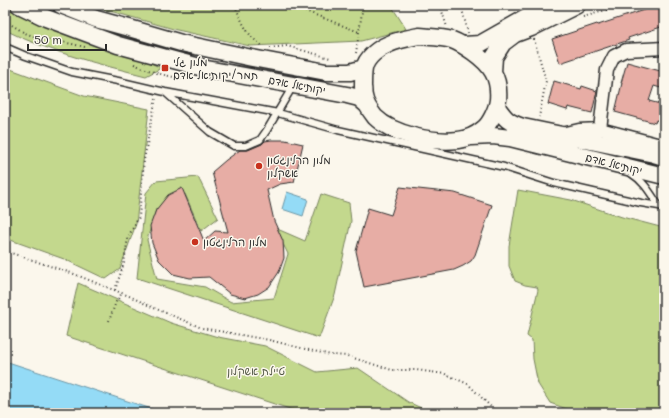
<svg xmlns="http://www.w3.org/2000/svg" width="669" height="418" viewBox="0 0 669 418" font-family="Mali,'Playpen Sans Hebrew',sans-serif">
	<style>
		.green { fill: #c3d88d; stroke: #77825c }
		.water { fill: #94dbf6; stroke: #6a95a5 }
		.building { fill: #e7ada5; stroke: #2b2b2b }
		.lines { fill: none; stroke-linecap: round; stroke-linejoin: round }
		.lane-casing { stroke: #2b2b2b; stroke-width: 9 }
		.street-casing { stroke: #2b2b2b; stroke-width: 15 }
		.secondary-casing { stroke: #2b2b2b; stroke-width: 19 }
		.path { stroke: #2b2b2b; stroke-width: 2; stroke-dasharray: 1 3; stroke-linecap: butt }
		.lane { stroke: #fbf7ec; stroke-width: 6 }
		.street { stroke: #fbf7ec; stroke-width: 12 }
		.secondary { stroke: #fbf7ec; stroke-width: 16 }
		.poi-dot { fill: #c8321e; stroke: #fbf7ec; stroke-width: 1.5 }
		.labels { text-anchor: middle; stroke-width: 3; stroke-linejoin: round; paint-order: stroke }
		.poi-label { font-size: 11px; fill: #2b2b2b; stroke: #fbf7ec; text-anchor: start }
		.street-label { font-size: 11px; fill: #2b2b2b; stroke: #fbf7ec }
		.park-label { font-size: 11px; fill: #515644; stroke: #fbf7ec }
	</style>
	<rect width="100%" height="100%" fill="#fbf7ec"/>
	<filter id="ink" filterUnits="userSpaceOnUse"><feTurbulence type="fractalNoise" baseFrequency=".025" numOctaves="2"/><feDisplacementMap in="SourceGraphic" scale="8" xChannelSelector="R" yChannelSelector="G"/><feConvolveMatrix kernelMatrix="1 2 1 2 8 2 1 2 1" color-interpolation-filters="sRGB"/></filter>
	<g filter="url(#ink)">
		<path class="green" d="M5 5H7L47 24 137 56 161 68 146 76C98 64 49 52 5 30Z
			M94 5H391L406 29 361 41 250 46 177 30 103 9Z
			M5 67 84 96 149 109 136 224 120 269 106 279 64 259 5 238Z
			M198 177 218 218 201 231 185 194 156 209 147 240 157 279 205 287 231 302 274 298 288 254 275 228 305 241 321 194 349 203 351 221 335 295 319 338 137 278 146 193 156 181Z
			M518 190 571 200 622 217 664 228V413H578L550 403 538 384 533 359 532 340 527 336 538 290 537 287 525 285 515 281 509 266V246Z
			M78 283 171 323 218 337 265 346 317 372 358 368 408 402 432 413H302L66 336Z"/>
		<path class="water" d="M287 192 308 199 303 216 282 209Z
			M5 361 164 413H5Z"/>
		<path class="building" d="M659 5H664V26L628 38 629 40 560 63 552 39 597 24 598 25Z
			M627 62 664 72V89L654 86 649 101 664 105V122L656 120 655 123 615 112 622 83H621Z
			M554 81 581 89 582 86 597 91 592 113 568 107 567 110 548 104Z
			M271 140H285L303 144 294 182 280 184 267 190 274 221 283 241 284 258 279 272 269 287 258 294 245 298 230 294 209 277 190 278 173 274 159 260 152 243 150 226 156 210 168 195 182 188 204 241 215 231 228 232 212 172 226 160 240 150H248L262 144 265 141Z
			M400 187 455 193 492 205 475 255 471 261 463 266 454 270 364 287 356 251 368 208 391 215Z"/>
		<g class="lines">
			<g class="lane-casing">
				<path id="lane" d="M5 47 26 56 72 72 118 81 165 92 278 113 338 130 504 167 554 183 641 203 659 206 664 208
					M166 93 210 132 234 146H246L260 140 267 130 293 86
					M632 174C644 181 651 194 659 206"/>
			</g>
			<g class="street-casing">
				<path id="street" d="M600 129 607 70 614 56 626 50 664 48
					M562 134 579 130 600 129 664 146"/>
			</g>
			<g class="secondary-casing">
				<path id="secondary" d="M19 5 46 18 118 45 207 69 347 95 359 98 367 105
					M61 5 96 19 129 28 181 43 252 58 326 72H350L364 68
					M419 36C429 37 442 37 452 40 460 43 466 47 473 52 491 65 500 77 498 100 497 109 490 124 483 129 476 135 467 139 458 140 434 143 393 135 375 117 371 112 365 103 364 96 363 93 364 90 363 87 363 81 363 74 364 69 366 57 379 48 389 44 398 40 409 38 419 36Z
					M464 45 480 44 549 5
					M493 72 494 57 503 43 515 34 531 28 577 5
					M497 107C506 120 508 122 523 127L654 154 664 157
					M471 137 493 136 510 138 664 176"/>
			</g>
			<path class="path" d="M235 5C241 20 248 38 263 46
				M290 5 359 32
				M440 5 447 27
				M461 5 468 33
				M583 17 624 5
				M5 21 25 33 38 38 63 42 85 47
				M534 39 546 81 539 117
				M270 48 287 46 330 58
				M356 53 363 5
				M134 64C154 73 168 77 189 79
				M5 251 74 274 129 296 154 308 202 328 269 340 305 349 331 355 347 356 392 370H416L445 374 468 384 492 408 495 413
				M115 290 124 263 128 237 139 217 144 160 156 97
				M109 321 116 302 122 293"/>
			<use href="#lane" class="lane"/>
			<use href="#street" class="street"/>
			<use href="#secondary" class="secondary"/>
		</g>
	</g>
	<g class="poi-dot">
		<rect x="161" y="64" width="8" height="8" rx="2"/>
		<circle cx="259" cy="166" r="4"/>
		<circle cx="195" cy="242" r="4"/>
	</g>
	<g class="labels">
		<g class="poi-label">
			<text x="173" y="66">מלון גלי<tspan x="173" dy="13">תמר/יקותיאל אדם</tspan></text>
			<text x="267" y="164">מלון הרלינגטון<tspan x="267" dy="13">אשקלון</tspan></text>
			<text x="203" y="246">מלון הרלינגטון</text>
		</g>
		<g class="street-label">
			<text transform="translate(297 85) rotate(11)" y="4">יקותיאל אדם</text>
			<text transform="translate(614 164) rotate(14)" y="4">יקותיאל אדם</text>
		</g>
		<g class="park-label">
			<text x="256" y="375">טיילת אשקלון</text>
		</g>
	</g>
	<rect width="669" height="418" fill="none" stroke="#fbf7ec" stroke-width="20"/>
	<rect x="10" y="10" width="649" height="398" fill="none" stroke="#2b2b2b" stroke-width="1.5" filter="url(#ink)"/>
	<path d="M28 44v6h78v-6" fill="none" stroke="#2b2b2b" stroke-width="2"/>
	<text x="34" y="44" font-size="12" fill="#2b2b2b" stroke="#fbf7ec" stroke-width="3" paint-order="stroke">50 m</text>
</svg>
